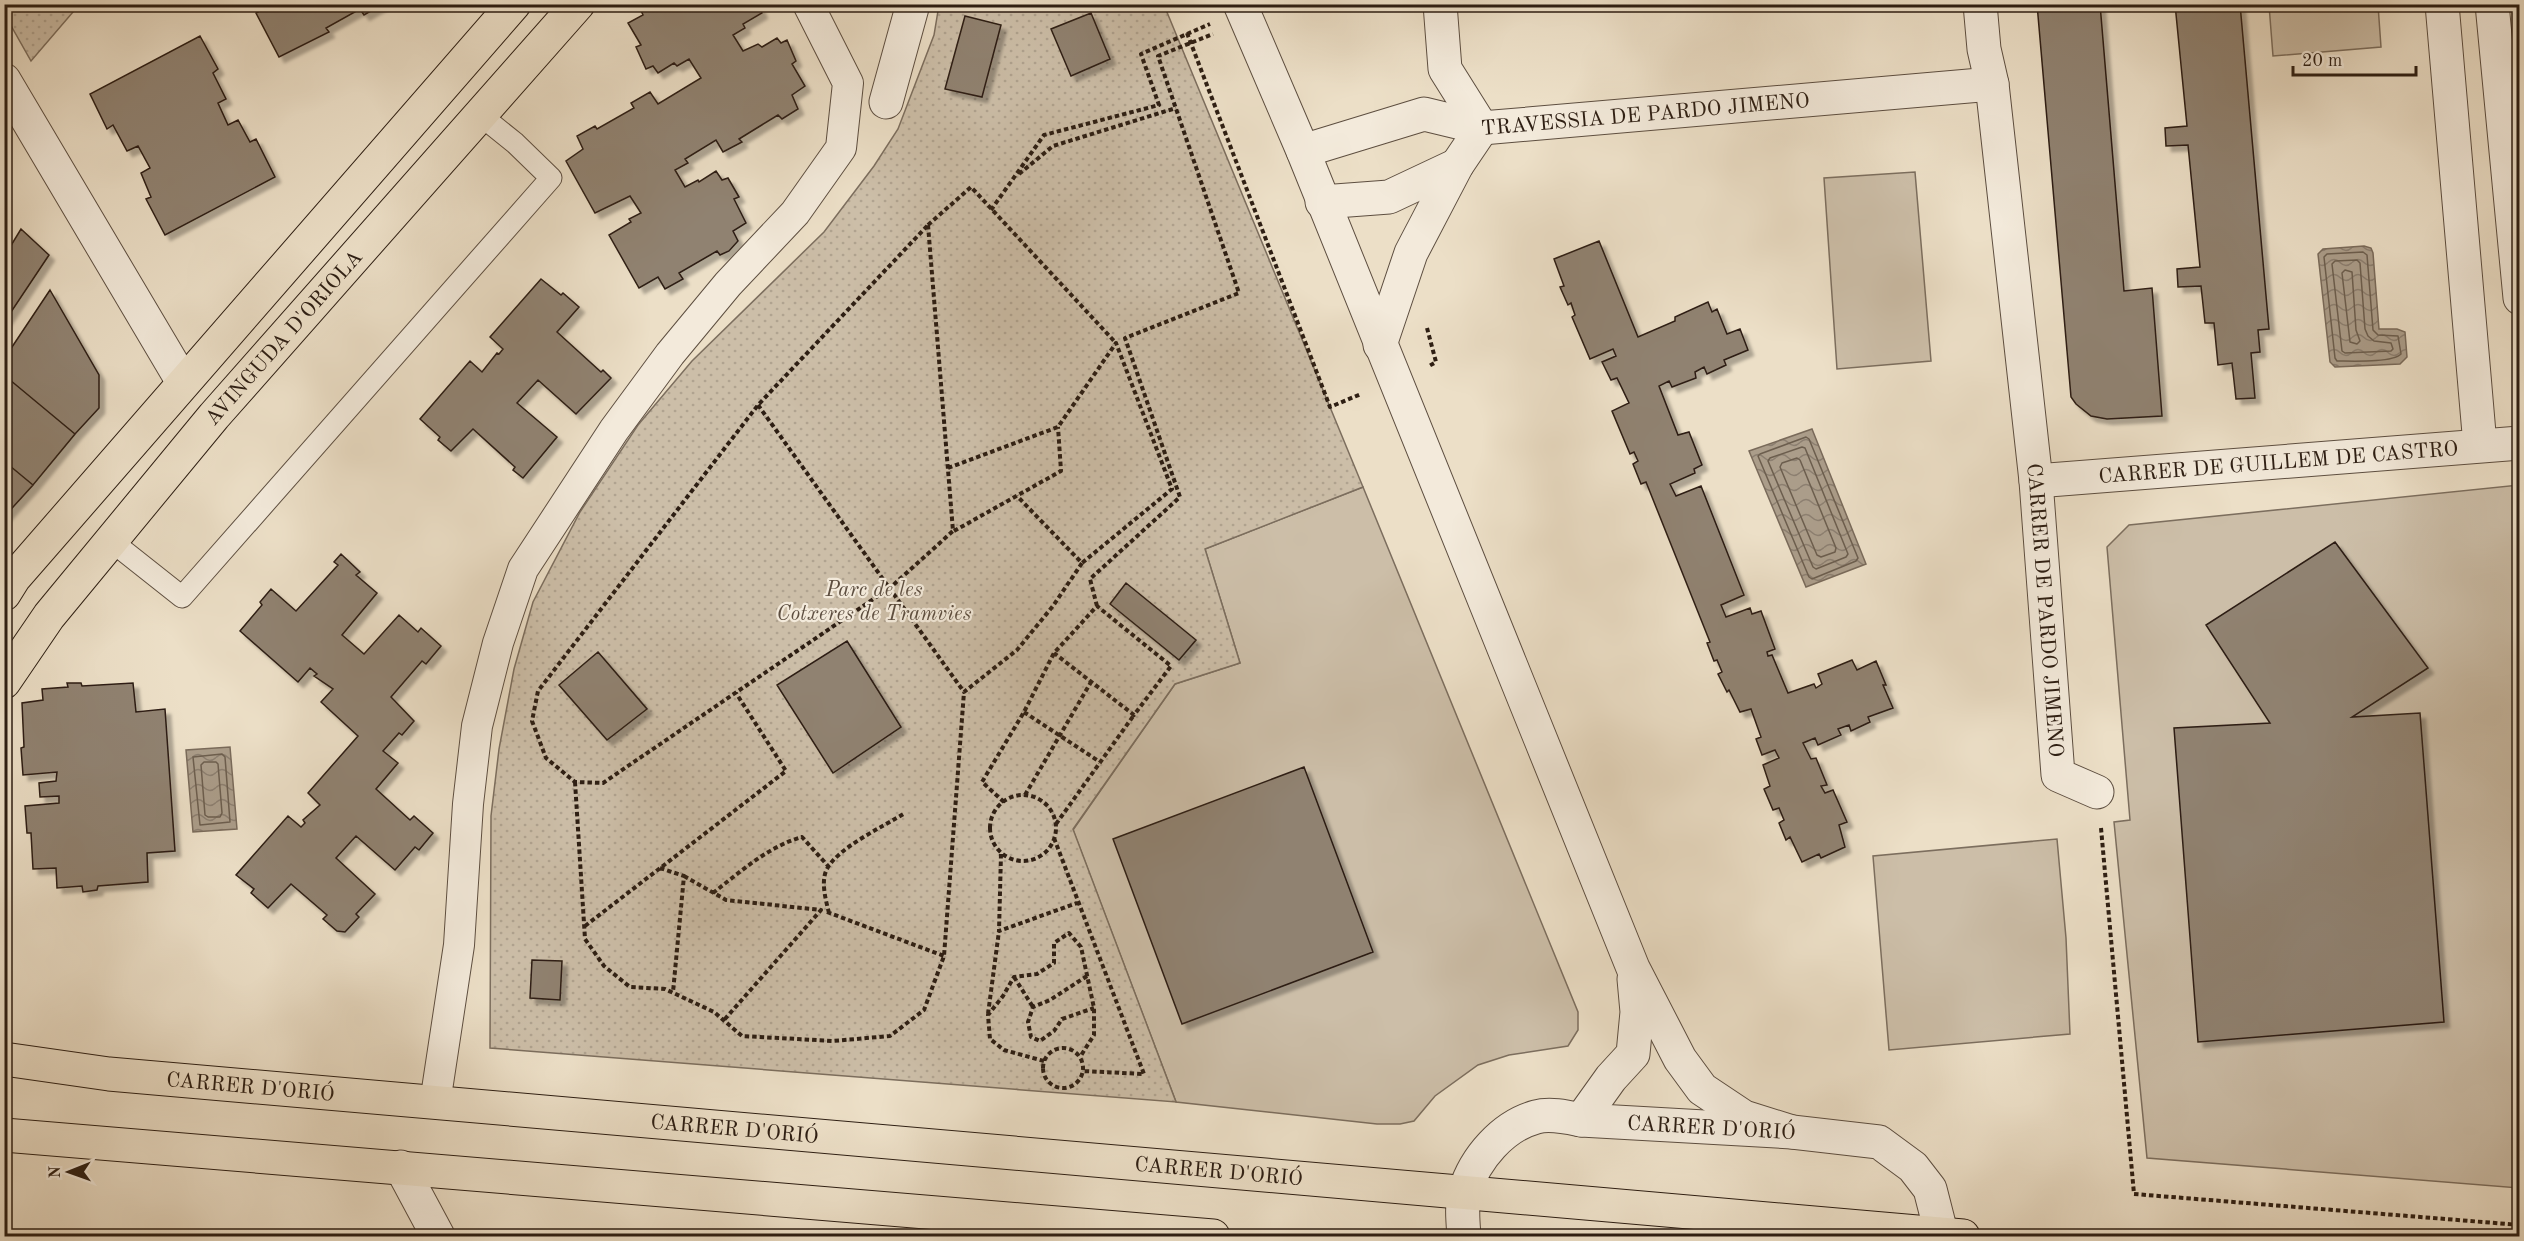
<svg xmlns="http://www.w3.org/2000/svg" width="2524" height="1241" viewBox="0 0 2524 1241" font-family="'Old Standard TT',serif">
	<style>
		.grass { fill: #ccbea8; stroke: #7c6e5e; stroke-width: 1.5 }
		.park { fill: url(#park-dots); stroke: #7c6e5e; stroke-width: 1.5 }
		.water { fill: url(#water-waves); stroke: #796a5a; stroke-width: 1.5 }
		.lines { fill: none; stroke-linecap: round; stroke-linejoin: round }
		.shore { stroke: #6c5e4e; stroke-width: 1.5 }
		.building { fill: #908271; stroke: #2d1e13; stroke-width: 1.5; filter: url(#shadow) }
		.service-casing { stroke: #5d4e40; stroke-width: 23 }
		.pedestrian-casing { stroke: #5d4e40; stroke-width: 32 }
		.minor-casing { stroke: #5d4e40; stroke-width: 35 }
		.tertiary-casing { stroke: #5d4e40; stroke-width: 35 }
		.primary-casing { stroke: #2d1e13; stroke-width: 35 }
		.path { stroke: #2d1e13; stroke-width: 4; stroke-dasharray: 4.5 3; stroke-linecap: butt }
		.service { stroke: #f3eadb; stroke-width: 21 }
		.pedestrian { stroke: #f3eadb; stroke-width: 30 }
		.minor { stroke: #f3eadb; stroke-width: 33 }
		.tertiary { stroke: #f3eadb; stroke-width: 33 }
		.primary { stroke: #ecdfc7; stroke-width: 33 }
		.labels { text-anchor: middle; stroke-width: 4.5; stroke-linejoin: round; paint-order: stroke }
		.street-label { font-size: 21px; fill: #2d1e13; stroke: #f3eadb }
		.park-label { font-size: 21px; font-style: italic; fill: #5d4e40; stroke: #f3eadb }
	</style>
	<defs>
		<pattern id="park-dots" width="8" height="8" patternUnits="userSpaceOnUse" patternTransform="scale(1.5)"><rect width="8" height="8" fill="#ccbea8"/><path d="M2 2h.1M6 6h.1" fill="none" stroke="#b0a390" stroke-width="1.8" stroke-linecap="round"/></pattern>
		<pattern id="water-waves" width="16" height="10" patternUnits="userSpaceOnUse" patternTransform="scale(1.5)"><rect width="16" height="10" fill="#ab9d8a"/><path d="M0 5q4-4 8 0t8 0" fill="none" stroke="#8c7f70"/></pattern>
		<filter id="shadow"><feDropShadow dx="5.5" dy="5.5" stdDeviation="1.5" flood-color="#0004"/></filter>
	</defs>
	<rect width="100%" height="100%" fill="#ecdfc7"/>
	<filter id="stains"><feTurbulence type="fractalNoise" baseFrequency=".00333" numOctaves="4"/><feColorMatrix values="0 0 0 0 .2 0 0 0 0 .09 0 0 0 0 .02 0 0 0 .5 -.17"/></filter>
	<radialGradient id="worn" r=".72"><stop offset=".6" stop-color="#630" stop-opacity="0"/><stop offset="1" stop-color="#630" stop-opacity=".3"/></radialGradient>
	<path class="grass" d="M2269 5H2378L2381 47 2273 56Z
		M1915 172 1931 361 1837 369 1824 178Z
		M2519 485V1188L2147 1158 2114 822 2130 820 2107 547 2129 525Z
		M1363 487 1578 1012V1030L1568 1046 1509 1055 1478 1065 1435 1096 1414 1121 1400 1124H1377L1176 1102 1073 830 1175 684 1240 663 1205 549Z
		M2057 839 2066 938 2070 1034 1889 1050 1873 856Z"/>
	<path class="park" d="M4 5 5 4 79 5 31 61 5 15Z
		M939 5H1164L1363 487 1205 549 1240 663 1175 684 1073 829 1176 1102 490 1048 491 816 499 749 514 669 533 602 580 512 638 425 692 361 824 232 874 166 898 129 934 35Z"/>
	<path class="water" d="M2364 246 2371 248 2373 253 2379 329H2397L2405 332 2407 357 2400 364 2335 367 2330 362 2318 254 2323 249Z
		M1812 429 1866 564 1806 587 1749 451Z
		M230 747 237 829 193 832 186 750Z"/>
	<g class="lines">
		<path class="shore" d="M2363 252 2367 255 2373 330 2378 335 2398 336 2401 354C2392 363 2351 361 2337 361L2335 358 2324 257 2327 254Z
			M2357 260 2360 263 2365 329 2368 336 2374 341 2391 343 2393 349 2391 351 2345 353 2342 351 2332 264 2335 261Z
			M2345 270 2352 272 2356 330 2360 341 2357 344 2350 342 2342 273Z
			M1806 437 1809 439 1858 558 1856 561 1812 579 1809 577 1758 456 1760 454Z
			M1802 447 1805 448 1848 554 1846 557 1816 569 1813 567 1768 461 1770 458Z
			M1797 458 1800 460 1836 548 1835 552 1821 557 1817 555 1780 467 1782 463Z
			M222 754 225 757 230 822 200 825 193 757Z
			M204 762H216L218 764 222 813 220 817H208L205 815 201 765Z"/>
	</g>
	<path class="building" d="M273 4H383L364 15 360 9 326 28 329 32 279 57 256 13Z
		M638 4H758L762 13 743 24 745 28 733 35 743 51 758 44 762 47 777 38 781 43 787 40 796 61 792 64 805 86 792 95 798 109 782 119 778 115 739 139 742 142 723 152 716 140 685 159 688 163 675 170 685 187 698 180 699 182 716 171 722 180 728 178 739 197 734 199 746 223 733 231 738 241 729 251 720 255 717 251 679 273 683 279 665 289 658 277 639 288 609 235 631 222 629 219 641 213 630 196 595 213 566 161 583 149 577 136 595 126 597 129 634 108 631 103 650 92 658 104 701 78 689 59 677 66 674 63 658 73 653 66 646 69 636 47 641 45 628 23 643 15Z
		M2037 4H2100L2124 291 2152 288 2162 416 2107 419 2091 416 2076 404 2071 397Z
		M2175 4H2240L2269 329 2258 330 2260 352 2251 353 2255 398 2236 399 2232 363 2218 365 2214 323H2205L2201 286 2178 287 2177 269 2200 267 2188 145 2166 146 2165 128 2187 126Z
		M1091 13 1110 59 1071 76 1051 29Z
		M965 16 1001 25 982 97 945 89Z
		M200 36 218 69 213 73 226 99 218 103 228 125 238 120 250 142 256 139 275 177 165 235 146 199 151 197 141 173 150 168 138 146 127 151 113 125 107 129 90 94Z
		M21 229 49 255 5 321 4 257Z
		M1599 241 1638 337 1675 321V317L1708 302 1712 312 1717 309 1727 334 1740 329 1748 350 1724 360 1726 365 1707 374 1704 367 1695 372 1696 378 1672 387 1669 381 1659 386 1678 435 1689 432 1702 465 1694 469 1695 473 1670 484 1676 496 1701 486 1744 595 1721 605 1726 617 1750 608 1752 614 1761 611 1775 649 1767 652 1768 656 1772 655 1788 693 1814 684 1816 688 1822 684 1818 674 1852 660 1857 670 1876 661 1886 685H1883L1893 708 1868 717 1870 722 1851 731 1849 725 1838 729 1841 735 1818 745 1815 738 1803 743 1811 759 1816 758 1827 785 1821 786 1825 793 1833 790 1847 822 1839 825 1845 847 1821 858 1819 854 1802 862 1790 837 1786 840 1779 823 1784 820 1779 808 1773 810 1764 789 1770 786 1763 765 1779 758 1775 750 1762 755 1756 739 1761 737 1751 709 1740 712 1729 690 1727 692 1718 674 1722 672 1717 660 1714 661 1707 643 1710 642 1646 482 1641 484 1633 464 1638 461 1634 452 1630 454 1612 411 1629 403 1617 378 1611 380 1602 362 1616 356 1613 349 1590 359 1572 317 1575 315 1571 303 1568 305 1560 287 1564 286 1554 259Z
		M541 279 561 295 563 293 579 307 557 332 601 372 603 370 611 378 576 414 538 380 517 403 557 437 523 478 513 470 515 467 473 429 451 451 438 440 440 437 420 419 470 361 482 372 497 353 499 354 503 349 490 337Z
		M50 290 99 375V408L75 434 4 375V361L8 353Z
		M4 375 75 434 33 485 4 461Z
		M4 461 33 485 4 517Z
		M2335 542 2428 668 2352 717 2420 713 2444 1022 2198 1042 2174 728 2270 723 2206 625Z
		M341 554 360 572 356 575 377 593 342 635 364 654 399 615 418 632 421 628 441 646 426 664 422 661 391 697 414 721 402 735 399 733 383 751 398 763 376 789 410 820 414 816 433 833 419 850 415 847 395 870 356 836 336 858 375 894 356 914 359 917 345 932 337 931 323 919 327 915 291 884 268 908 251 893 254 889 236 875 288 816 301 827 305 823 303 820 320 805 308 793 358 736 321 702 333 689 314 676 317 674 310 668 298 682 240 631 262 605 260 602 271 589 296 611 338 565 334 562Z
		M1126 583 1196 640 1179 660 1110 604Z
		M847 641 901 727 833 773 777 685Z
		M598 652 647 709 607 740 559 685Z
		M67 683H81L82 686 133 683 136 712 165 709 175 851 147 853 148 882 98 886 97 890 83 892 82 886 57 888 56 868 33 869 31 833H27L25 806 59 803V796L40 797 39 783 56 781 57 772 23 775 21 748 24 747 22 703 43 700 42 689 68 687Z
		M1304 767 1373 952 1182 1024 1113 839Z
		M532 960 562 961 560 1000 530 998Z"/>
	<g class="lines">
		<g class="service-casing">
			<path id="service" d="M110 540 182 597 551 178 515 143 479 114"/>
		</g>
		<g class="pedestrian-casing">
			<path id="pedestrian" d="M435 1103 459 945 468 804 477 726 498 643 523 569 614 430 670 354 728 284 795 213 841 148 848 83 808 4"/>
		</g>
		<g class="minor-casing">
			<g id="minor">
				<path d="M1440 4 1445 69 1482 128"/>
				<path id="s1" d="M1980 4 1984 49 1992 84 2036 481 2058 775 2097 792"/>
				<path d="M2442 4 2480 445"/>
				<path d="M2492 4 2520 298"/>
				<path d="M4 80 183 382"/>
				<path d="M886 102 913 4"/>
				<path id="s2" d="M1303 151 1424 114 1482 128 1992 84"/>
				<path d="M1322 202 1389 197 1457 165"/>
				<path d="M1380 345 1411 253 1457 165 1482 128"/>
				<path id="s3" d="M2036 481 2520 443"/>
				<path d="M401 1167 438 1236"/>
			</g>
		</g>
		<g class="tertiary-casing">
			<g id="tertiary">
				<path d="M1240 4 1303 151 1633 968 1680 1059 1702 1089 1744 1117 1792 1132"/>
				<path d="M1581 1120 1611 1078 1633 1054 1637 1012 1634 979"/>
				<path id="s4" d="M1464 1236C1463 1223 1461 1204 1465 1191 1475 1158 1503 1126 1536 1117 1550 1113 1567 1117 1581 1120L1792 1132 1879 1142 1913 1167 1930 1189 1942 1236"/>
			</g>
		</g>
		<g class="primary-casing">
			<g id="primary">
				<path d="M4 594 14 578 514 4"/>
				<path id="s5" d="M4 682 49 616 214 416 578 4"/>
				<path id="s6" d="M4 1059 109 1074 1963 1236"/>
				<path d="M4 1135 1213 1236"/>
			</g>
		</g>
		<path class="path" d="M1187 33 1330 407 1361 394
			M1019 174 1053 146 1176 108
			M991 210 1044 135 1159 105 1141 54 1210 24
			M928 225 953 531 891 587 603 783 575 782 546 758 532 721 538 691 758 405Z
			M928 225 971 187 1116 343
			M1427 328 1436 362 1429 366
			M758 405 964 692 1017 650 1053 606 1082 563 1017 496
			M948 468 1058 427 1116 343 1172 489 1082 563
			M954 531 1061 471 1058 427
			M1097 606 1090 579 1180 497 1125 338 1239 293 1158 56 1213 34
			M1024 712 1100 762
			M575 782 585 939 604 966 630 987 665 989 714 1012 742 1036 833 1041 890 1036 924 1010 944 956 964 692
			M1025 795 1091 682
			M990 828a33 33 0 1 1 66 0a33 33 0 1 1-66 0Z
			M1004 802 982 782 1024 712 1054 653 1097 606 1171 666 1134 715 1054 653
			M1056 824 1134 715
			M2101 828 2134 1194 2520 1225
			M1054 838 1144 1074 1082 1071
			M1001 854 999 931 1077 903
			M660 868 684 876 673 992
			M684 876 726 900 821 910 724 1020
			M713 893C740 872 769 846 802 837L829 867
			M827 912 944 956
			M829 913C826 901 821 883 826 871 836 848 883 827 905 813
			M585 926 786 771 736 693
			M1087 976 1050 1000 1033 1007 1028 1022 1031 1037 1040 1041 1054 1031 1062 1019 1094 1008
			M1014 977 1033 1007
			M988 1014 999 931
			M1043 1068a20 20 0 1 1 40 0a20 20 0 1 1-40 0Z
			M1044 1061 1004 1050 990 1039 988 1015 1003 996 1014 977 1037 974 1054 963V943L1069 933 1081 947 1094 1008V1035L1080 1057"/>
		<use href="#service" class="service"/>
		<use href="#pedestrian" class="pedestrian"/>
		<use href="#minor" class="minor"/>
		<use href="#tertiary" class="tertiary"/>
		<use href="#primary" class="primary"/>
	</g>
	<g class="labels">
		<g class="street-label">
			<text dy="7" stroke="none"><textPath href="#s2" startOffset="350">TRAVESSIA DE PARDO JIMENO</textPath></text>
			<text dy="7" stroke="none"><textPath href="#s5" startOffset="444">AVINGUDA D'ORIOLA</textPath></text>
			<text dy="7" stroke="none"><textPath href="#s3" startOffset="243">CARRER DE GUILLEM DE CASTRO</textPath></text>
			<text dy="7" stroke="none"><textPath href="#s1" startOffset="610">CARRER DE PARDO JIMENO</textPath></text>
			<text dy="7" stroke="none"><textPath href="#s6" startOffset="248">CARRER D'ORIÓ</textPath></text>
			<text dy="7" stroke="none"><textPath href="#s4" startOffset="328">CARRER D'ORIÓ</textPath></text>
			<text dy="7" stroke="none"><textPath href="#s6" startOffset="734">CARRER D'ORIÓ</textPath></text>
			<text dy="7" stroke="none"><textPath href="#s6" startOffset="1220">CARRER D'ORIÓ</textPath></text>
		</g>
		<g class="park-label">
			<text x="874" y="596">Parc de les<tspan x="874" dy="24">Cotxeres de Tramvies</tspan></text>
		</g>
	</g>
	<rect width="2524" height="1241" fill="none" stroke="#ecdfc7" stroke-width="24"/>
	<rect x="6" y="6" width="2512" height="1229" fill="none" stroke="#2d1e13" stroke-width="3"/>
	<rect x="12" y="12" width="2500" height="1217" fill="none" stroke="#2d1e13" stroke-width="1.5"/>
	<g transform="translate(69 1172) rotate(269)" stroke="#f3eadb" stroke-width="4.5" paint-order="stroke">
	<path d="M0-4.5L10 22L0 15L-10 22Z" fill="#2d1e13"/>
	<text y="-9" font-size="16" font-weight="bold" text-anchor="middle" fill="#2d1e13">N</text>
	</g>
	<path d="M2293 66v9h123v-9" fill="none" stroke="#2d1e13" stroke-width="3"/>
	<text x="2302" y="66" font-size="18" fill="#2d1e13" stroke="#f3eadb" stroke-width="4.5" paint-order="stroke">20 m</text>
	<rect width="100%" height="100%" filter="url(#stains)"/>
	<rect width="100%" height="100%" fill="url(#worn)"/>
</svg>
